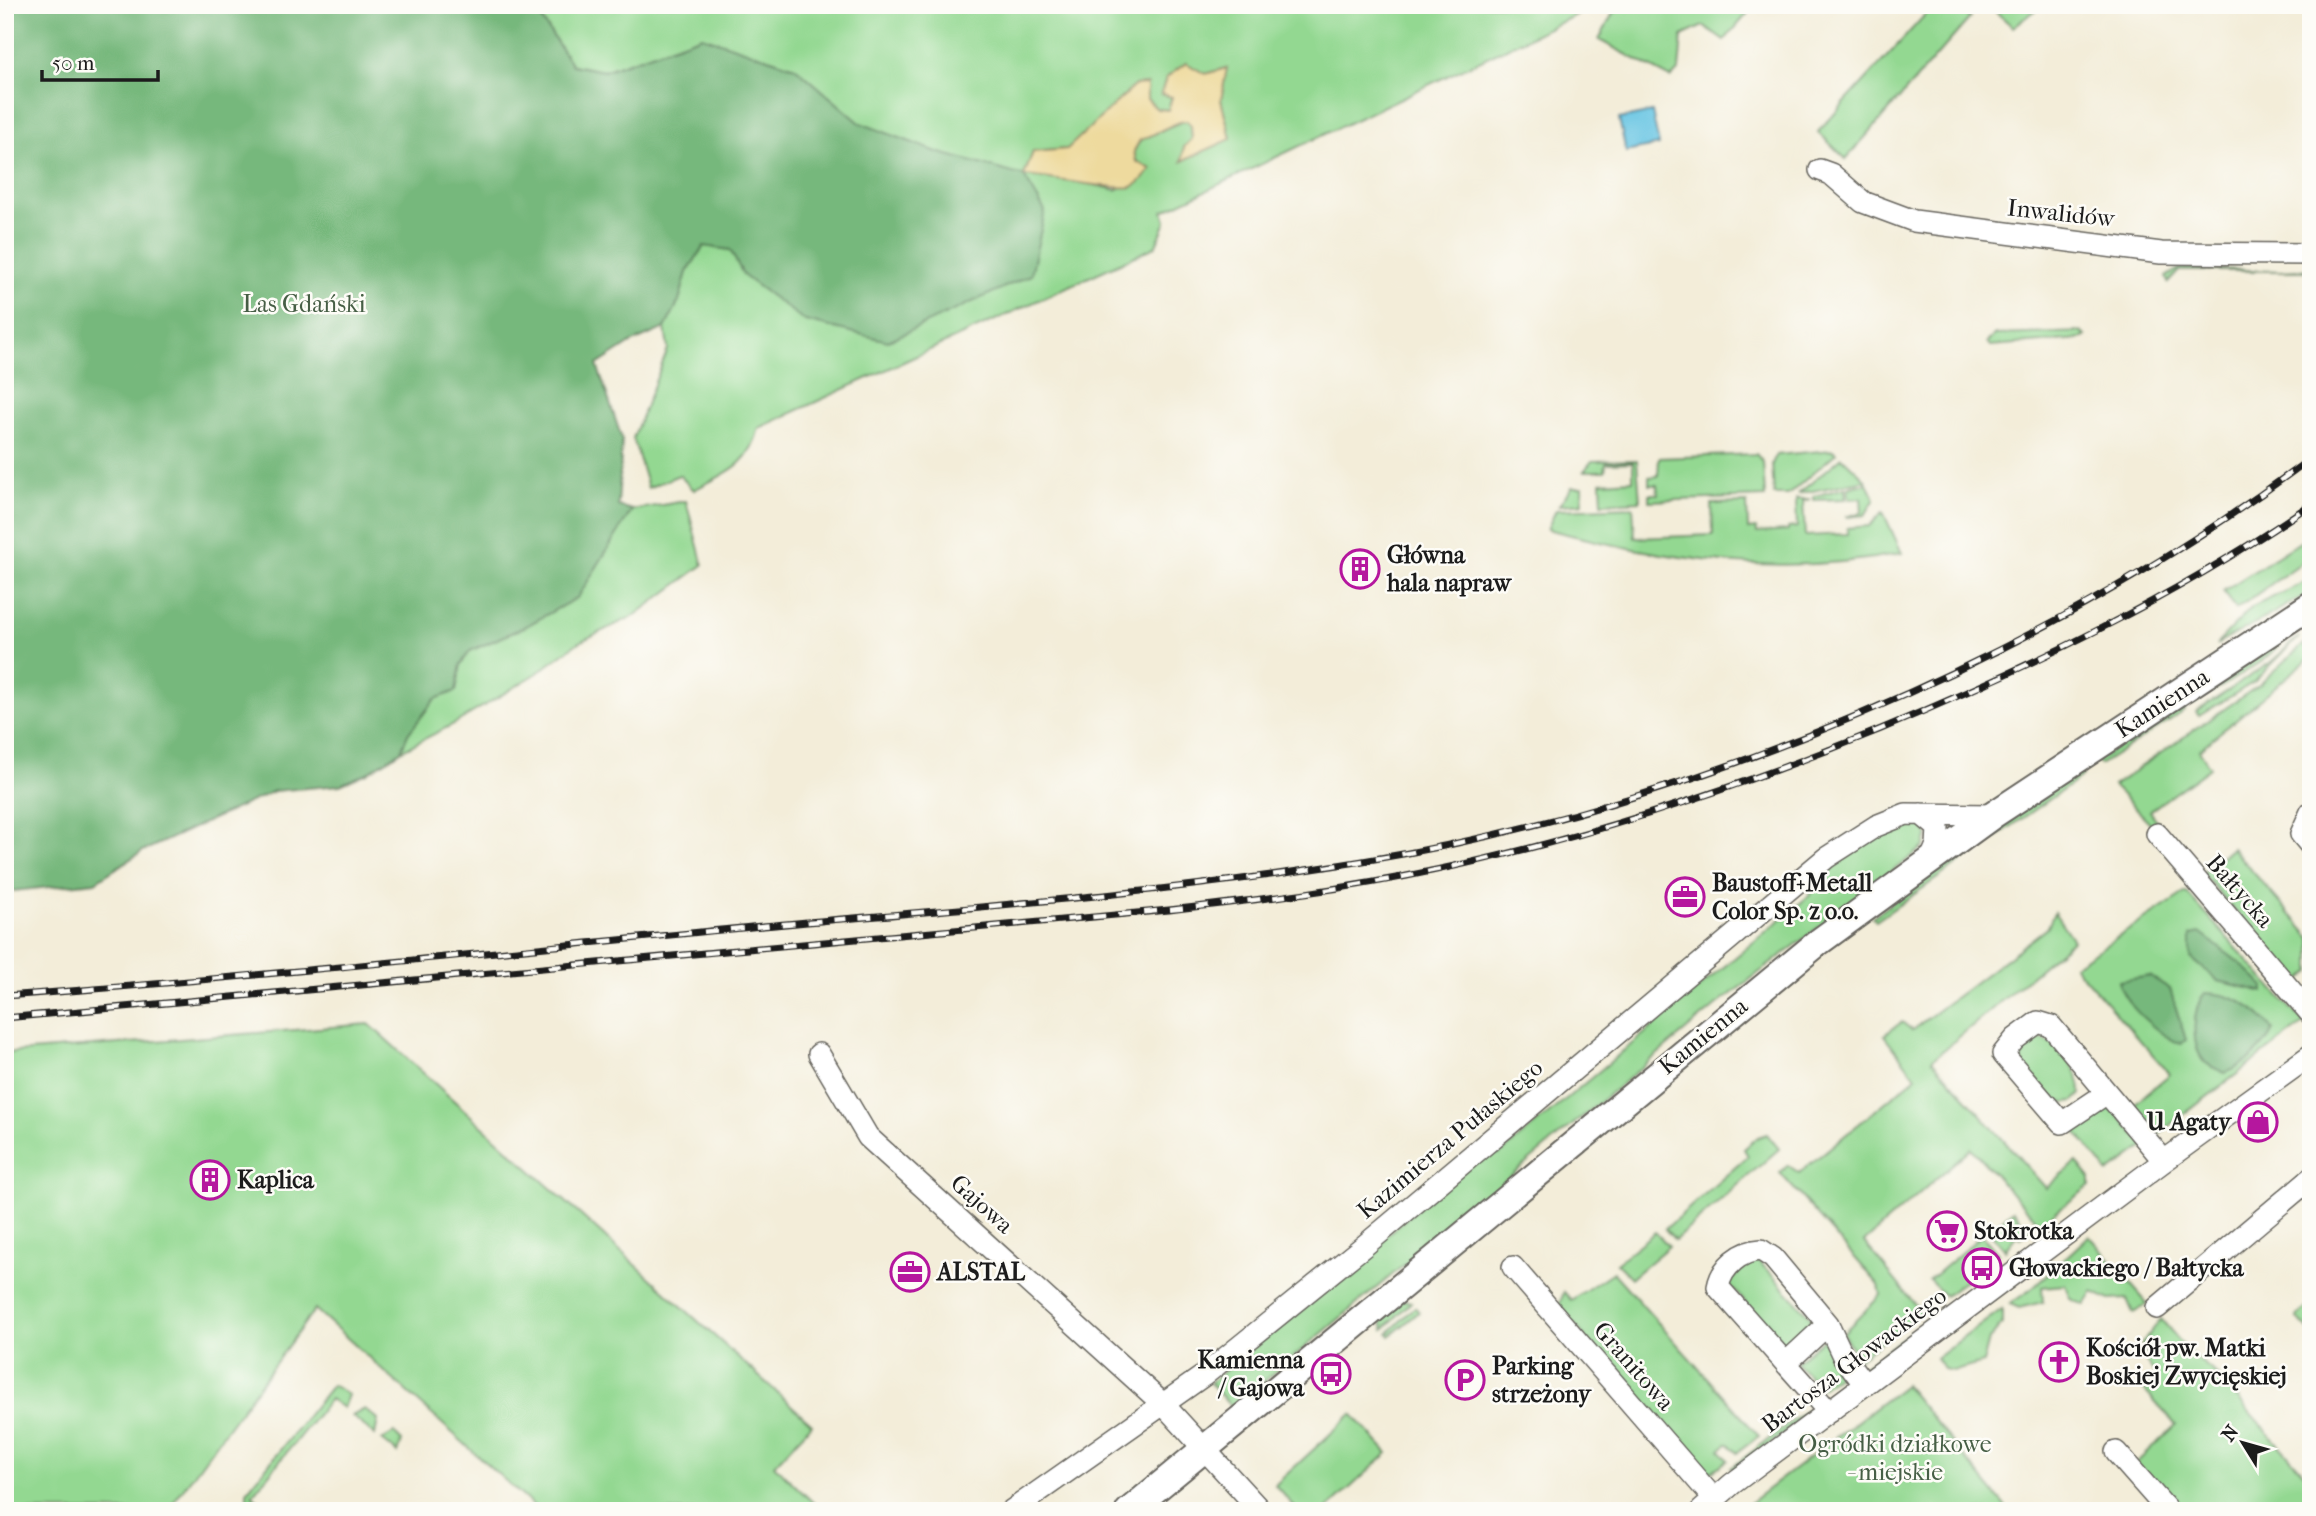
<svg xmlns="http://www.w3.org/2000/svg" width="2316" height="1516" viewBox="0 0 2316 1516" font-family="'IM FELL French Canon',serif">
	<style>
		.green { fill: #93d891; stroke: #587a56; stroke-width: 2; fill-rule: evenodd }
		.forest { fill: #76b87b; stroke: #496a4c; stroke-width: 2 }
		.sand { fill: #eeda9e; stroke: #857b5d; stroke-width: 2 }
		.water { fill: #65c4e3; stroke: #407080; stroke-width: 2 }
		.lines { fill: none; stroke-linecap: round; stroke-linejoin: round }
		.minor-casing { stroke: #67655e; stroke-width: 24 }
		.major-casing { stroke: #67655e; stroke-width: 30 }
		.minor { stroke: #fff; stroke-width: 21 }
		.major { stroke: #fff; stroke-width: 26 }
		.rail-casing { stroke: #1c1c1c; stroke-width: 7 }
		.rail { stroke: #fdfcf7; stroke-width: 4.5; stroke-dasharray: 13; stroke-linecap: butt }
		.labels { text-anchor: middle; stroke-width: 5; stroke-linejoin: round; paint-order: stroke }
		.street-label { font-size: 24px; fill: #1c1c1c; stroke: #fdfcf7 }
		.park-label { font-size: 24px; fill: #465e45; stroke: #fdfcf7 }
		.poi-label { font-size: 24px; font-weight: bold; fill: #1c1c1c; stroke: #fdfcf7; text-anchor: start }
	</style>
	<rect width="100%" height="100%" fill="#fdfcf7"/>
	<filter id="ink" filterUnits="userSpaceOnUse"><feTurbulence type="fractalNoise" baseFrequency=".0143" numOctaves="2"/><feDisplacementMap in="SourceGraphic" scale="14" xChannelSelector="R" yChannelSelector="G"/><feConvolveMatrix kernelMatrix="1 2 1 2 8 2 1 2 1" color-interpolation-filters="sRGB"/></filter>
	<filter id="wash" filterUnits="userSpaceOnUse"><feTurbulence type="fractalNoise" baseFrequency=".00686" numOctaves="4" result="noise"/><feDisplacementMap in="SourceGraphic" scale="28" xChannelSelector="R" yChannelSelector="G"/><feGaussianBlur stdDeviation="1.57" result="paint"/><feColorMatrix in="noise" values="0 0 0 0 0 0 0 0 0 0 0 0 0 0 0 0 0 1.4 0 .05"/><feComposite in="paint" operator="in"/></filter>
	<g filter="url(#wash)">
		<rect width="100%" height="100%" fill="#f3edd9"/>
		<path class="green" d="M533 5H1597L1163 211 1166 222 1155 247 759 428C749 467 727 472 694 490L679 475 648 488 633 438 668 349 665 328 679 301 687 272 704 246 730 250 937 152 860 123 795 67 702 36 603 71 572 65ZM1186 63 1205 74 1226 68 1221 100 1231 138C1215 148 1198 151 1183 161L1192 139 1191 125 1187 121C1171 123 1156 135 1140 140L1134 151 1136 161 1151 169 1117 190 1056 177 1024 175 1033 152 1067 149 1146 99 1157 109 1168 110 1172 96 1161 94 1166 78Z
			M1630 5H1745L1748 13 1724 41 1703 26 1682 36 1679 70 1671 78 1599 40 1613 13Z
			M1934 5H1955L1970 18 1846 159 1818 132Z
			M1988 5H2043L2013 27Z
			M2180 268 2282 271 2311 269V271H2179L2168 283 2166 277Z
			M2082 332 2086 336 2081 339 1990 346 1987 342 1995 335Z
			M1833 450 1836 453 1788 495H1774L1772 464 1776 455Z
			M1756 454 1763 462 1765 497 1649 501V494H1658L1657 485H1649V477L1658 476 1659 458Z
			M1842 457 1866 480 1798 494Z
			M1637 460 1640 501 1602 503 1601 482 1633 480V462L1606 463 1605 471H1584L1592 461Z
			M1867 483 1875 499 1865 515 1846 517 1862 512 1861 498 1849 499 1848 488Z
			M1572 487H1582L1583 503 1559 505Z
			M1845 488 1846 499 1814 500V496Z
			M1796 499H1810L1803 501 1805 536 1847 534V528L1869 526 1883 512 1902 553C1780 578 1665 560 1547 529L1556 510 1633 507 1635 538 1713 535 1712 504 1747 503 1748 529 1756 528 1757 533 1788 531V528L1797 527Z
			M686 501 703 565 634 616 579 642 536 674 454 724 401 751 408 734 435 699 456 691 461 664 470 651 526 626 578 597 632 510Z
			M2311 535V556L2236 609 2223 591Z
			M2311 579V592L2216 645 2252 607Z
			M2291 634 2261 662 2192 705 2189 702Z
			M2299 637 2254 682 2199 716 2196 712 2271 662Z
			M2304 644 2311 657 2199 750 2210 767 2150 811 2158 822 2153 826 2113 786 2259 685Z
			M2182 707 2184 711 2100 765 2096 761Z
			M2080 771 2083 776 1876 921 1872 917Z
			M1908 822 1925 827 1928 835 1924 847 1718 1004 1232 1408 1210 1383 1491 1147 1499 1155 1811 894 1804 885 1865 840Z
			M2232 848 2311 938V972L2297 983 2202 873Z
			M2186 892 2304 1023 2157 1135 2133 1105 2170 1074 2074 966Z
			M2054 912 2073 940 1932 1060 2046 1188 2077 1162 2090 1178V1186L2042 1222 2036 1220 1971 1148 1864 1242 1921 1312 1858 1359 1843 1333 1881 1295 1879 1285 1780 1173 1788 1165 1799 1173 1916 1077 1884 1035 1902 1022 1912 1030 2048 927Z
			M369 1024 812 1424 774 1465 822 1511H539L315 1309 167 1511H5V1053Z
			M2032 1037C2056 1038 2082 1070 2081 1094L2074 1101 2054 1104C2039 1086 2016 1068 2022 1044Z
			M2102 1104 2117 1113 2145 1146 2108 1173 2075 1130 2078 1121Z
			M1767 1134 1779 1149 1675 1240 1665 1229 1748 1156 1744 1149 1758 1137Z
			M2013 1210 2030 1230 2021 1238 2017 1235 2005 1250 1989 1231Z
			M1655 1232 1669 1246 1631 1278 1616 1263Z
			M1982 1235 1998 1254C1988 1262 1982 1261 1972 1269L1974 1274 1945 1296 1929 1280Z
			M2089 1236 2148 1304 2133 1313 2127 1299 2110 1300 2093 1292 2085 1305 2070 1299 2065 1285 2042 1287 2043 1302 2019 1308 2010 1304 2034 1287Z
			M1755 1257 1817 1324 1790 1350 1727 1283Z
			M1613 1272 1759 1436 1737 1453 1728 1443 1720 1450 1728 1460 1704 1477 1559 1306 1564 1292 1571 1300Z
			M1403 1300 1411 1302 1384 1329 1382 1321Z
			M2311 1304V1333L2296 1317Z
			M1415 1307 1419 1312 1390 1336 1388 1333Z
			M2002 1309V1324L1989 1340 1983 1363 1955 1371 1944 1369 1936 1358Z
			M2161 1319 2187 1350 2214 1372 2311 1481V1511H2177L2135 1464 2176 1425 2144 1390 2157 1377 2146 1362V1346L2141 1345Z
			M1919 1326 1923 1329 1872 1368H1862Z
			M1826 1337 1846 1370 1820 1389 1796 1362Z
			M332 1385 348 1395 343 1408 330 1399 252 1495 264 1505 260 1511H247V1491Z
			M1905 1385 2009 1511H1745L1743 1508Z
			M1813 1405 1810 1414 1734 1471 1731 1468Z
			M365 1409 378 1420 375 1435 352 1416Z
			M1352 1414 1388 1453 1325 1511H1298L1275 1485Z
			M394 1433 402 1441 398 1453 382 1440Z"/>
		<path class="forest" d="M5 5H532L572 65 604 71 702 36 795 67 860 123 937 152 1024 176 1045 211 1031 275 888 341 805 321 744 276 730 250 704 246 687 272 679 301 665 328 631 343 597 365 622 439 618 506 632 510 578 597 526 626 470 651 461 664 456 691 435 699 408 734 401 751 367 773 340 785 274 791 143 851 95 882 5 892Z
			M2200 933 2241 964 2264 986V992L2218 981 2191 958V935Z
			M2150 976 2170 989 2186 1040 2181 1044C2160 1036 2121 1002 2119 981Z
			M2205 993C2231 993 2259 1008 2273 1030 2264 1049 2245 1066 2225 1073 2219 1070 2210 1067 2205 1062 2190 1047 2192 1007 2205 993Z"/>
		<path class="sand" d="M1186 63 1205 74 1227 68 1221 100 1231 139 1182 161 1184 147 1192 139 1191 126 1187 121C1171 122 1156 135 1140 140L1134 151 1136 161 1151 169C1146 176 1140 184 1132 187 1121 191 1044 177 1024 176L1033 152 1067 149 1135 85 1147 84V99L1157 109 1168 110 1172 97 1161 94 1166 78Z"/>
		<path class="water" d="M1652 112 1659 145 1626 152 1619 119Z"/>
	</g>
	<g filter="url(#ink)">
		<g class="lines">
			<g class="minor-casing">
				<path id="minor" d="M1820 170 1831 174 1863 202 1914 221 2161 253 2311 254
					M2311 812 2301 834 2311 846
					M1921 814 1938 828 1937 845 1931 859
					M2157 834 2311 1014
					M819 1054 868 1137 1164 1405 1261 1511
					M2107 1093 2062 1123 2003 1054 2015 1039 2038 1022 2051 1026 2164 1161
					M1513 1267 1714 1499
					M2157 1308 2311 1178
					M1786 1363 1828 1324
					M1829 1412 1718 1287C1722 1266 1741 1251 1761 1250L1773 1258 1828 1324 1843 1356 1865 1385
					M2116 1452 2168 1511
					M1011 1511 1203 1376 1364 1246 1826 858 1876 826 1906 814 1993 815
					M1701 1511 1732 1484 2164 1161 2311 1055"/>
			</g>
			<g class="major-casing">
				<path id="major" d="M1129 1511 1820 941 1993 815 2311 605"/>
			</g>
			<use href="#minor" class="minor"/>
			<use href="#major" class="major"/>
			<g class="rail-casing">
				<path id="rail" d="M5 996C258 977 510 950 763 926 963 908 1164 894 1363 861 1691 807 2044 658 2311 458
					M5 1018 1169 910C1258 900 1348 889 1436 870 1589 838 1737 788 1881 729 2030 667 2178 596 2311 504"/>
			</g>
			<use href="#rail" class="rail"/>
		</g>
	</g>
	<defs>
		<g id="building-ring" transform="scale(2.0125)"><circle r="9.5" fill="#fdfcf7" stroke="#b5179e" stroke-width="1.5"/><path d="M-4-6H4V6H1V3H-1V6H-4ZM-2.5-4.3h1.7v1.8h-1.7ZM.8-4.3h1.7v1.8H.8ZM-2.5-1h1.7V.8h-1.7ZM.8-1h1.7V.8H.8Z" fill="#b5179e"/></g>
		<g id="office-ring" transform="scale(2.0125)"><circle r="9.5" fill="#fdfcf7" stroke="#b5179e" stroke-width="1.5"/><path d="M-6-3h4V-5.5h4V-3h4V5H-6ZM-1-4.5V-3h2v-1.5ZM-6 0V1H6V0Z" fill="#b5179e"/></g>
		<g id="shop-ring" transform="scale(2.0125)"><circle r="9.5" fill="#fdfcf7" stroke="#b5179e" stroke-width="1.5"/><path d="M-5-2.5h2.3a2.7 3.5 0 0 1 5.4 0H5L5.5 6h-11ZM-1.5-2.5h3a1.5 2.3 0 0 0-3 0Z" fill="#b5179e"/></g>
		<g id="supermarket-ring" transform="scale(2.0125)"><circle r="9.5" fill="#fdfcf7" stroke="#b5179e" stroke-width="1.5"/><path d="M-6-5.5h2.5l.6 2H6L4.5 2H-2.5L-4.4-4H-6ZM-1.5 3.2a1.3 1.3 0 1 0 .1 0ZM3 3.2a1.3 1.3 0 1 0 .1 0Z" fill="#b5179e"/></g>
		<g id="bus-ring" transform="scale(2.0125)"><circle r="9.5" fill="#fdfcf7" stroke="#b5179e" stroke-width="1.5"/><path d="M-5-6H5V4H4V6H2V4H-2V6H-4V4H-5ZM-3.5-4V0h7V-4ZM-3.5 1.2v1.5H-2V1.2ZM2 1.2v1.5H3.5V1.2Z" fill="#b5179e"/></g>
		<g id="church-ring" transform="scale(2.0125)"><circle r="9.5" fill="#fdfcf7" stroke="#b5179e" stroke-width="1.5"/><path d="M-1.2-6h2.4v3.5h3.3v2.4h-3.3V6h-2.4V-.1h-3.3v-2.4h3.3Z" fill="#b5179e"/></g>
		<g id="parking-ring" transform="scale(2.0125)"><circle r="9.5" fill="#fdfcf7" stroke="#b5179e" stroke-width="1.5"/><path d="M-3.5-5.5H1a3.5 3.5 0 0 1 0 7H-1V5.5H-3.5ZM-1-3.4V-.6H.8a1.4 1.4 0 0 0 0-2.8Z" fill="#b5179e"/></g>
	</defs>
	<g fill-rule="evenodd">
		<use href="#building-ring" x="1360" y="569"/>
		<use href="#office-ring" x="1685" y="897"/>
		<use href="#shop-ring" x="2258" y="1122"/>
		<use href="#building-ring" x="210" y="1180"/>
		<use href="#supermarket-ring" x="1947" y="1231"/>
		<use href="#bus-ring" x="1982" y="1268"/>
		<use href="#office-ring" x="910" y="1272"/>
		<use href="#church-ring" x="2059" y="1362"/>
		<use href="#bus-ring" x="1331" y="1374"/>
		<use href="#parking-ring" x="1465" y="1380"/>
	</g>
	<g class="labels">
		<g class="street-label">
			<text transform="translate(2061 213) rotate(6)" y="8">Inwalidów</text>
			<text transform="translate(2162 703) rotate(-33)" y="8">Kamienna</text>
			<text transform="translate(2240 891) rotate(49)" y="8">Bałtycka</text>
			<text transform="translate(1703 1036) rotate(-39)" y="8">Kamienna</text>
			<text transform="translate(1450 1139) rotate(-40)" y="8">Kazimierza Pułaskiego</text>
			<text transform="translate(982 1204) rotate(42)" y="8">Gajowa</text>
			<text transform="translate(1854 1360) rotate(-37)" y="8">Bartosza Głowackiego</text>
			<text transform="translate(1634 1366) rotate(49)" y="8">Granitowa</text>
		</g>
		<g class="park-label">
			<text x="304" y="312">Las Gdański</text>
			<text x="1895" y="1452">Ogródki działkowe<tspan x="1895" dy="28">- miejskie</tspan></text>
		</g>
		<g class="poi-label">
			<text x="1387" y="563">Główna<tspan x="1387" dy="28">hala napraw</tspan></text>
			<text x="1712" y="891">Baustoff+Metall<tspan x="1712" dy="28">Color Sp. z o.o.</tspan></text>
			<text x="2231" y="1130" text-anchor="end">U Agaty</text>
			<text x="237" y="1188">Kaplica</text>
			<text x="1974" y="1239">Stokrotka</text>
			<text x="2009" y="1276">Głowackiego / Bałtycka</text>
			<text x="937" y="1280">ALSTAL</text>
			<text x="2086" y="1356">Kościół pw. Matki<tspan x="2086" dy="28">Boskiej Zwycięskiej</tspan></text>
			<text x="1304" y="1368" text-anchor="end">Kamienna<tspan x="1304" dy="28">/ Gajowa</tspan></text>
			<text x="1492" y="1374">Parking<tspan x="1492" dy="28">strzeżony</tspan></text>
		</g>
	</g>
	<rect width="2316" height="1516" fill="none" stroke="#fdfcf7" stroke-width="28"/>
	<g transform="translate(2243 1443) rotate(307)" stroke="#fdfcf7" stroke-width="5" paint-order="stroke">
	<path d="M0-5L12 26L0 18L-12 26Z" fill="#1c1c1c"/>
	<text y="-10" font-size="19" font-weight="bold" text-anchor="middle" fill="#1c1c1c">N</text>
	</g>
	<path d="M42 70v10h116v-10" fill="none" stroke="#1c1c1c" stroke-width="3.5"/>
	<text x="52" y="70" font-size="21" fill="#1c1c1c" stroke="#fdfcf7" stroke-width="5" paint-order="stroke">50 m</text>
</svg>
